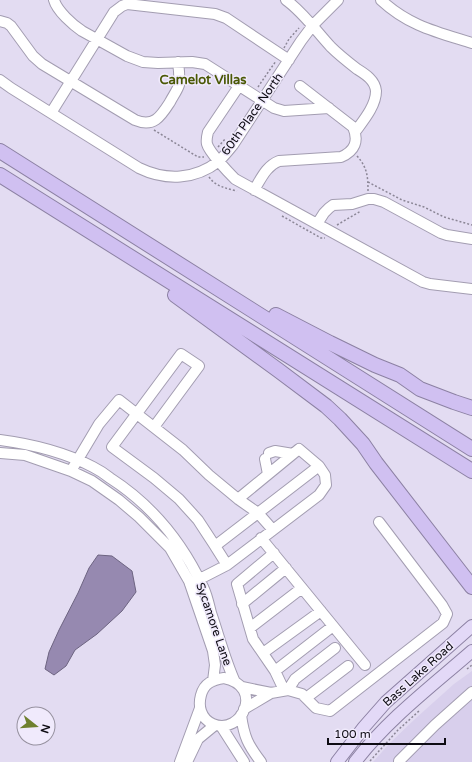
<svg xmlns="http://www.w3.org/2000/svg" width="472" height="762" viewBox="0 0 472 762" font-family="'Varela Round',sans-serif">
	<style>
		.built { fill: #d8cfec }
		.water { fill: #9689b0; stroke: #6d6481 }
		.lines { fill: none; stroke-linecap: round; stroke-linejoin: round }
		.minor-casing { stroke: #a39db1; stroke-width: 12 }
		.major-casing { stroke: #8c81a3; stroke-width: 14 }
		.highway-casing { stroke: #8c81a3; stroke-width: 16 }
		.path { stroke: #8b8696; stroke-width: 1.5; stroke-dasharray: 2 2; stroke-linecap: butt }
		.minor { stroke: #fff; stroke-width: 10 }
		.major { stroke: #e3d9f7; stroke-width: 12 }
		.highway { stroke: #d0c0f1; stroke-width: 14 }
		.labels { text-anchor: middle; stroke-width: 3; stroke-linejoin: round; paint-order: stroke }
		.street-label { font-size: 12px; fill: #0e0c13; stroke: #f0eafc }
		.neighbourhood-label { font-size: 13px; font-weight: bold; fill: #4a5805; stroke: #f0eafc }
	</style>
	<rect width="100%" height="100%" fill="#e3dcf2"/>
	<path class="built" d="M472 671V762H373L390 743 415 719 454 684Z"/>
	<path class="water" d="M98 555 112 556 132 571 136 592 122 611 97 634 75 650 66 666 54 675 45 669 49 652 59 630 78 593 89 568Z"/>
	<g class="lines">
		<g class="minor-casing">
			<path id="minor" d="M54 0C57 11 73 25 82 31L127 56 143 62 158 63 192 62 205 64 274 108 284 111 329 108
				M286 0C303 12 317 32 331 47 339 55 348 62 357 69 365 74 375 80 376 91 376 106 363 121 355 132
				M381 0C409 26 437 32 472 43
				M0 21 7 23 11 26 33 56 42 64 135 120C154 128 161 116 170 102 173 96 177 91 179 85 180 77 179 70 178 62
				M0 80 11 88 139 168C166 181 195 180 219 161 224 156 229 150 233 145L301 41 313 25 338 0
				M239 86 208 132C207 136 206 140 207 144 209 152 229 173 235 179L423 282 430 284 472 289
				M51 113 114 12 122 6 127 4 215 14 226 18 289 60
				M254 190C261 179 266 166 279 161L341 157C355 151 359 141 353 127L300 86
				M317 224 324 213 329 208 333 205 352 204 368 199H374L384 202 441 233 447 235 472 239
				M154 427 199 366 181 354 112 447 154 478 179 499 198 520 215 546
				M0 440C31 444 64 452 93 467 99 470 105 474 110 478 152 505 182 542 203 587 207 595 209 605 211 613 219 636 225 660 235 682
				M0 453 25 455 71 471 92 481 119 500 139 517 170 548 189 581 213 651 215 665 213 681
				M269 453 275 451 293 454
				M265 459 268 474
				M71 471 99 424 119 400 183 450 209 475 238 499 258 513 215 546 227 565 190 584
				M238 499 299 449 319 466 258 513 273 530
				M261 538 365 665
				M274 553 237 584 253 639 275 671
				M227 565 319 495 326 485 325 475 319 466
				M242 604 286 568
				M250 628 302 588
				M263 653 321 611
				M224 678C265 686 242 736 213 724 208 722 203 717 201 711 198 702 201 688 209 683 213 680 218 679 224 678Z
				M242 687 271 693
				M284 690 275 671 333 626
				M288 690 295 679 335 648
				M306 698 348 666
				M244 709 271 693 288 690 302 694 316 708 330 711 443 623 447 614 442 605 379 522
				M241 715C244 737 248 745 261 762
				M221 726 244 762
				M180 762 200 708
				M187 762 198 739 215 725
				M400 762 399 761 435 725 472 692"/>
		</g>
		<g class="major-casing">
			<path id="major" d="M337 762 364 727 386 702 472 626
				M355 762C388 719 432 686 472 651"/>
		</g>
		<g class="highway-casing">
			<path id="highway" d="M0 151 472 449
				M0 175 472 471
				M175 295 278 370 326 406 340 419 363 444 376 463 472 587
				M276 315 330 343 375 365 400 375 420 389 454 402 472 408"/>
		</g>
		<path class="path" d="M284 48 289 39 299 28
			M258 87 271 68 276 61
			M154 130 193 154 198 157H204
			M218 147 226 138
			M357 156C367 167 368 176 368 191
			M209 177C216 187 226 188 237 191
			M368 182 402 200 424 207 444 217 472 225
			M282 216 321 238H325
			M337 225 361 211
			M467 669 472 665
			M370 761 398 730 419 711"/>
		<use href="#minor" class="minor"/>
		<use href="#major" class="major"/>
		<use href="#highway" class="highway"/>
	</g>
	<g class="labels">
		<g class="street-label">
			<text transform="translate(252 114) rotate(-55)" y="4">60th Place North</text>
			<text transform="translate(214 624) rotate(71)" y="4">Sycamore Lane</text>
			<text transform="translate(418 674) rotate(-42)" y="4">Bass Lake Road</text>
		</g>
		<g class="neighbourhood-label">
			<text x="203" y="84">Camelot Villas</text>
		</g>
	</g>
	<g transform="translate(36 726) rotate(107)"><circle r="19" fill="#f0eafc" stroke="#96919f"/>
	<path d="M0-3L7 15L0 10L-7 15Z" fill="#6f802f"/>
	<text y="-6" font-size="11" font-weight="bold" text-anchor="middle" fill="#0e0c13">N</text>
	</g>
	<path d="M328 738v6h117v-6" fill="none" stroke="#0e0c13" stroke-width="2"/>
	<text x="334" y="738" font-size="12" fill="#0e0c13" stroke="#f0eafc" stroke-width="3" paint-order="stroke">100 m</text>
</svg>
